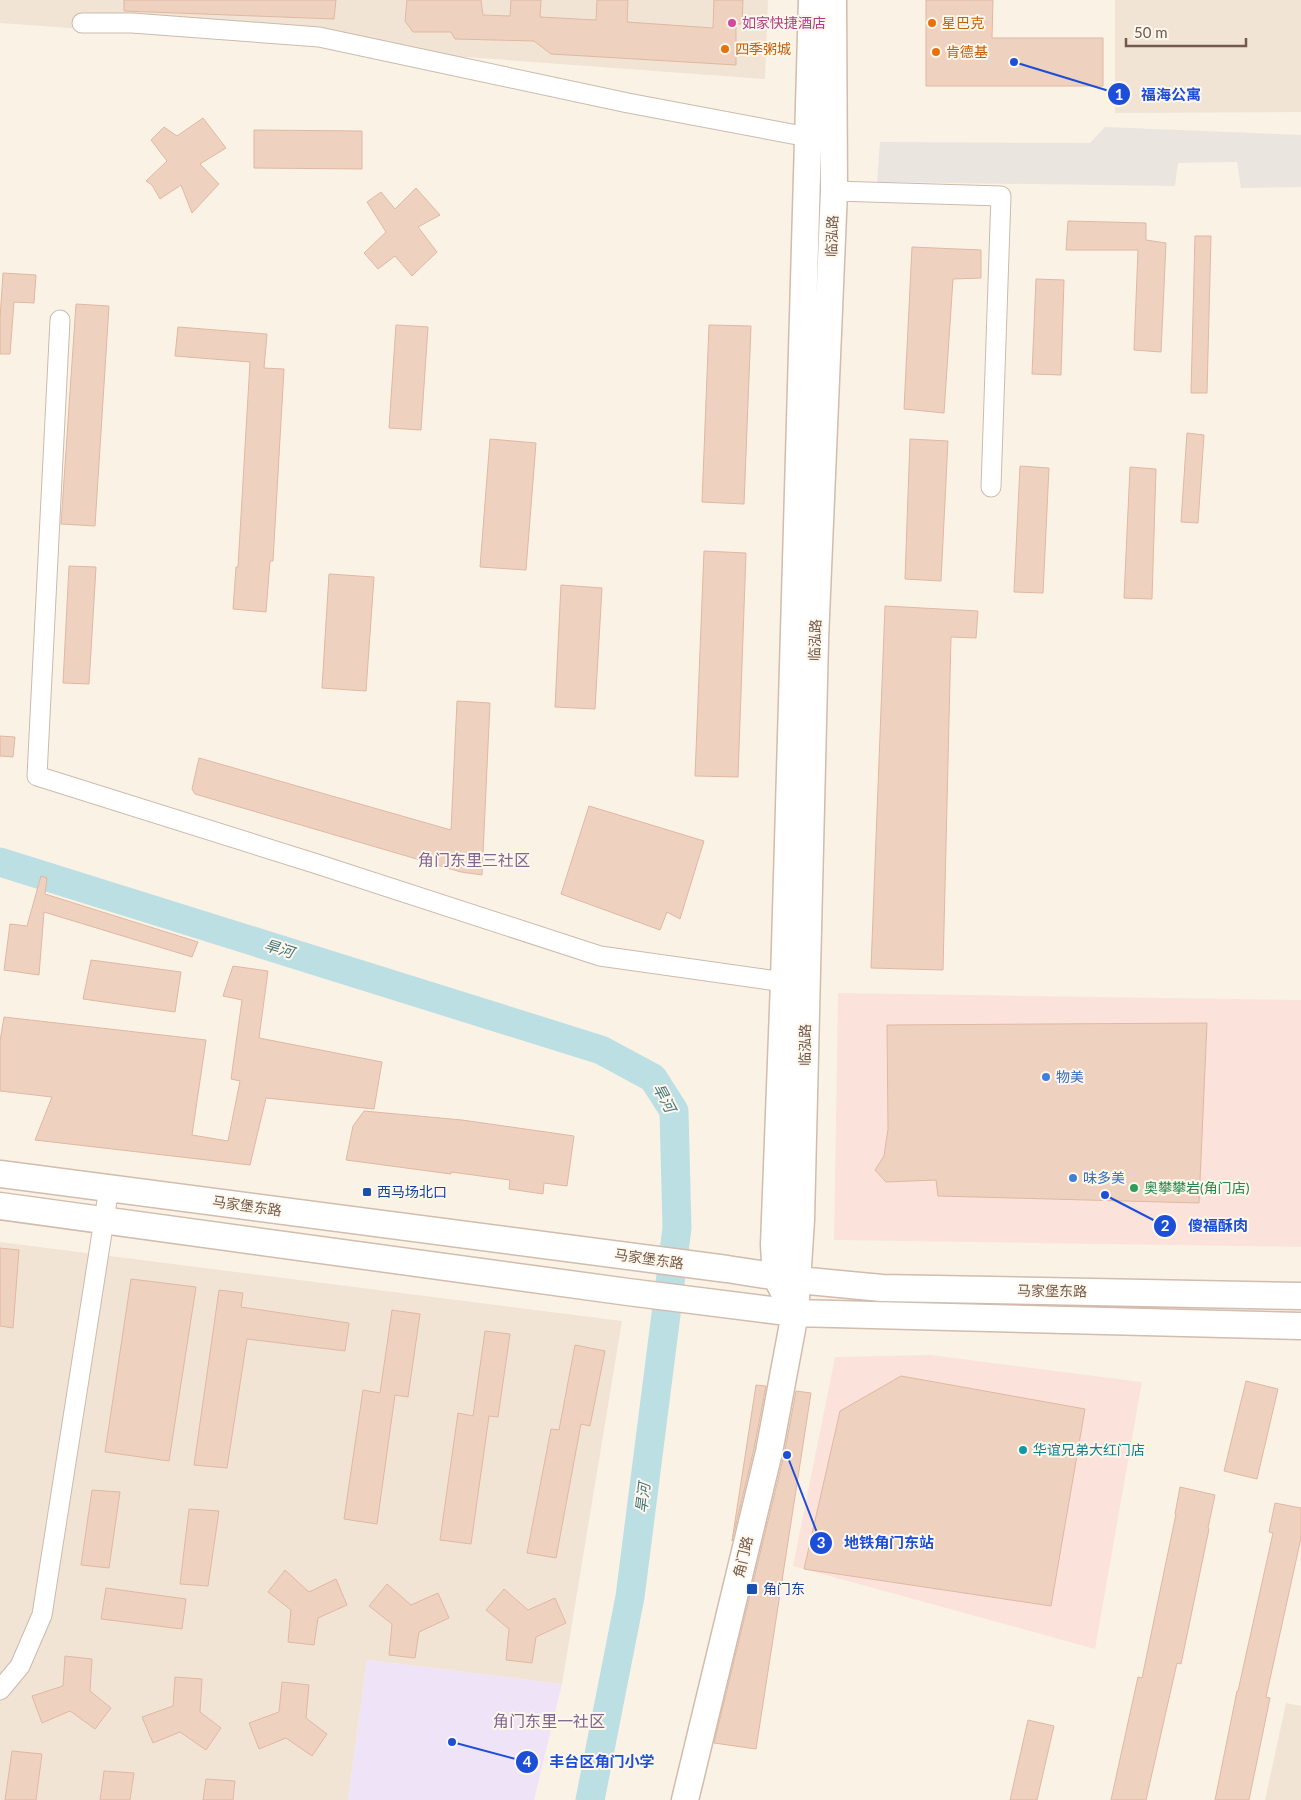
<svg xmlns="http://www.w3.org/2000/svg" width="1301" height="1800" viewBox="0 0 1301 1800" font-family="Lato,'Noto Sans SC',sans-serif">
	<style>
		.residential { fill: #f2e4d5 }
		.commercial { fill: #fbe3db }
		.industrial { fill: #ebe5e0 }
		.education { fill: #efe3f7 }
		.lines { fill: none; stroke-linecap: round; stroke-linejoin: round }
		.river { stroke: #bcdfe3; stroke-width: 29 }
		.building { fill: #efd1bf; stroke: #e0b8a1 }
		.street-casing { stroke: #ccbaad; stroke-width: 21 }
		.secondary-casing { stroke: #d1bcad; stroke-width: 29 }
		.street { stroke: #fff; stroke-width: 19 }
		.secondary { stroke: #fff; stroke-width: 26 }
		.hotel-dot { fill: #d1479c; stroke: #fef7ec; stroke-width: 2 }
		.food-dot { fill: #e8710a; stroke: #fef7ec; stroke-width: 2 }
		.shop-dot { fill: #3f7fe0; stroke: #fef7ec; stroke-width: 2 }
		.leisure-dot { fill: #2e9e5b; stroke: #fef7ec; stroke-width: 2 }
		.transit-dot { fill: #1a4fb4; stroke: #fef7ec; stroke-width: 2 }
		.culture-dot { fill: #0f9aa8; stroke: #fef7ec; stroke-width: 2 }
		.labels { text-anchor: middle; stroke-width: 4; stroke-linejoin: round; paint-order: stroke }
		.hotel-label { font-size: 14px; fill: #b23c85; stroke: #fef7ec; text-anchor: start }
		.food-label { font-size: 14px; fill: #c56008; stroke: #fef7ec; text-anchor: start }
		.street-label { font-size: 14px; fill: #73594c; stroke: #fef7ec }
		.shop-label { font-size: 14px; fill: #366cbe; stroke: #fef7ec; text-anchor: start }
		.leisure-label { font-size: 14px; fill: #27864d; stroke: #fef7ec; text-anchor: start }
		.transit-label { font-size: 14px; fill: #164399; stroke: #fef7ec; text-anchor: start }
		.culture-label { font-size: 14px; fill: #0d838f; stroke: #fef7ec; text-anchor: start }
		.water-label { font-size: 15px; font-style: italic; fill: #44767e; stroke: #fef7ec }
		.quarter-label { font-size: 16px; fill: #80648f; stroke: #fef7ec }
		.leader { fill: none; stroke: #1d4ed8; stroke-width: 2 }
		.callout-dot { fill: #1d4ed8; stroke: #fef7ec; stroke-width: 2 }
		.mark-label { font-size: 15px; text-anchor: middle; font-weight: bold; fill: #fff }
		.callout-label { font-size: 15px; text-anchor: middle; font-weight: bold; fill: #1d4ed8; stroke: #fef7ec; stroke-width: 4; stroke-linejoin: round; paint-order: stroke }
	</style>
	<rect width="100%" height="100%" fill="#fbf2e6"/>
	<path class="residential" d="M0 0H768L765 79 0 23Z
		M1115 0H1301V112L1115 113Z
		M0 1242 622 1321 562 1684 367 1660 348 1800H0Z
		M1286 1703 1301 1706V1800H1265Z"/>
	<path class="commercial" d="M838 993 1301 1000V1247L834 1240Z
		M931 1355 1142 1382 1095 1649 793 1566 835 1357Z"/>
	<path class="industrial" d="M1105 127 1301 135V187L1241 188 1237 162 1178 163 1175 186 877 182 880 142 1090 143Z"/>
	<path class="education" d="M367 1660 562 1684 534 1800H348Z"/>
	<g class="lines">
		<path class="river" d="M0 862 601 1050 653 1078 674 1111 677 1228 630 1597 590 1800"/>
	</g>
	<path class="building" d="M124 0H336L334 19 124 11Z
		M407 0H481L483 15 510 16 511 0H541L540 17 596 20 597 0H628L627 22 713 28 714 0H743L742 24H736V65L551 54 534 41 455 39 451 32H413L405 21Z
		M926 0H993L992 38H1103V86H926Z
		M203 118 226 148 200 164 219 184 192 213 181 185 160 199 152 185 146 181 167 161 151 140 164 127 177 136Z
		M254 130 362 131V169L254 168Z
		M416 188 440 215 418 227 437 252 412 276 395 256 378 269 364 253 386 232 367 202 381 192 395 209Z
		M1068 221 1146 223V240L1166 243 1161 352 1134 350 1138 250H1066Z
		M1195 236H1211L1207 393H1191Z
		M912 247 981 250V278L953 279 944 413 904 409Z
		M3 273 36 275 34 303 14 302 10 354H0V319Z
		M1036 279 1064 280 1061 375 1032 374Z
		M76 304 109 306 95 526 61 524Z
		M396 325 428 327 421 430 389 428Z
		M709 325 751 326 744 504 702 502Z
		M178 327 267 334 264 368 284 369 273 561H270L266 612 233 609 236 567H238L250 362 175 356Z
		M1187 433 1204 435 1198 523 1181 522Z
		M490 439 536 443 526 570 480 567Z
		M910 439 948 441 941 581 905 579Z
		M1020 466 1049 468 1043 593 1014 592Z
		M1130 467 1156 469 1152 599 1124 598Z
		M704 551 746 553 738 777 695 776Z
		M69 566 96 567 89 684 63 683Z
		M329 574 374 577 366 691 322 688Z
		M561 585 602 588 595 709 555 707Z
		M885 606 978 611 976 638 951 637 943 970 871 968Z
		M457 701 490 703 482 875 461 872 195 794 192 789 199 758 451 830Z
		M0 736 15 737 13 757 0 756Z
		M589 806 704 841 680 919 667 912 660 930 561 894Z
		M41 876 47 878 45 894 198 942 192 957 44 912 39 975 4 970 10 924 27 926Z
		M91 960 181 972 175 1012 83 999Z
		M233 966 268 971 259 1038 382 1062 374 1109 266 1098 250 1165 35 1140 52 1097 0 1091V1041L4 1017 206 1040 192 1135 228 1141 240 1081 231 1079 242 1000 223 996Z
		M1207 1023 1199 1203 938 1196 936 1180 886 1182 875 1170 884 1156 888 1129 887 1025Z
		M364 1111 462 1120 574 1136 567 1186 544 1183 543 1194 509 1189 510 1180 451 1172V1174L346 1160 353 1126Z
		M0 1248 19 1250 13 1328 0 1326Z
		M131 1279 196 1287 169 1461 105 1452Z
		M219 1290 243 1293 241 1307 349 1323 345 1351 247 1339 227 1468 194 1465Z
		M392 1310 420 1314 408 1397 395 1395 377 1524 344 1519 363 1390 380 1393Z
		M485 1331 510 1334 498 1417 489 1416 471 1544 440 1540 458 1413 473 1416Z
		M575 1345 605 1351 590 1426 581 1424 556 1558 527 1553 551 1429 559 1430Z
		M901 1376 1085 1409 1051 1606 804 1569 840 1411Z
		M1246 1381 1278 1389 1257 1479 1224 1471Z
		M756 1385 766 1386 754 1449 732 1541Z
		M796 1391 811 1393 756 1749 714 1743 784 1455Z
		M1180 1487 1215 1495 1208 1528 1209 1529 1181 1664 1177 1663 1146 1800H1111L1138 1677 1142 1678 1176 1514H1175Z
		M92 1490 120 1492 109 1568 81 1565Z
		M1275 1503 1301 1508V1538L1266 1697 1270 1698 1249 1800H1215L1237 1691H1238L1273 1533 1269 1532Z
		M189 1509 219 1511 208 1586 180 1584Z
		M285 1570 309 1592 336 1579 347 1605 318 1618 314 1645 288 1642 291 1610 268 1592Z
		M387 1584 411 1605 438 1593 449 1618 419 1632 415 1658 389 1655 392 1624 369 1606Z
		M106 1588 186 1599 182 1629 101 1619Z
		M504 1589 528 1610 555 1598 566 1623 536 1637 532 1663 506 1660 509 1629 486 1610Z
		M65 1656 92 1659 90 1691 111 1708 95 1729 70 1711 42 1723 32 1696 63 1686Z
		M175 1677 202 1679 200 1712 221 1728 206 1750 180 1732 153 1743 142 1717 173 1706Z
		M282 1682 309 1685 306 1718 327 1734 312 1756 286 1738 259 1749 249 1723 279 1712Z
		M1028 1720 1054 1726 1037 1800H1010Z
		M12 1751 42 1754 36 1800H5Z
		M104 1771 134 1773 130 1800H100Z
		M206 1779 235 1781 233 1800H203Z"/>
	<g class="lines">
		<g class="street-casing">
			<path id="street" d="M82 23H132L319 37 628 103 808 137
				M834 191 1001 196 991 487
				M60 320 37 776 317 864 600 956 784 982
				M0 1690 20 1666 42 1615 109 1188"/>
		</g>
		<g class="secondary-casing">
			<path id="secondary" d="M0 1174 727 1269 798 1280 882 1288 1301 1296
				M0 1206 628 1292 795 1313 1301 1326
				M795 1313 776 1277 774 1245 784 982 812 0
				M685 1800 769 1452 795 1313 801 1220 815 640 834 191 833 0"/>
		</g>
		<use href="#street" class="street"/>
		<use href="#secondary" class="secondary"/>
	</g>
	<circle class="hotel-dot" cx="732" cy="23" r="5"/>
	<g class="food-dot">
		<circle cx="932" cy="23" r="5"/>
		<circle cx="725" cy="49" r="5"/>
		<circle cx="936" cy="52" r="5"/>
	</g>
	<g class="shop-dot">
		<circle cx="1046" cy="1077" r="5"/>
		<circle cx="1073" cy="1178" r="5"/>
	</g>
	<circle class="leisure-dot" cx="1134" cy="1188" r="5"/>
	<g class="transit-dot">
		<rect x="362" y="1187" width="10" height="10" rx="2.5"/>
		<rect x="746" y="1583" width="12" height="12" rx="2.5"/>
	</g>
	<circle class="culture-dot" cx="1023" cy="1450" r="5"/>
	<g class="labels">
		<g class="hotel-label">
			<text x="742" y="28">如家快捷酒店</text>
		</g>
		<g class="food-label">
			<text x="942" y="28">星巴克</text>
			<text x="735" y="54">四季粥城</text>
			<text x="946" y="57">肯德基</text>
		</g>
		<g class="street-label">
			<text transform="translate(832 236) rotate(-88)" y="5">临泓路</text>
			<text transform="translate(815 640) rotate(-88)" y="5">临泓路</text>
			<text transform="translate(805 1045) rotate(-89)" y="5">临泓路</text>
			<text transform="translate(247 1206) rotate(8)" y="5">马家堡东路</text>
			<text transform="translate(649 1259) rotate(8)" y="5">马家堡东路</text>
			<text transform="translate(1052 1291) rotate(1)" y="5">马家堡东路</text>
			<text transform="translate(743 1557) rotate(-77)" y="5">角门路</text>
		</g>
		<g class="shop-label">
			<text x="1056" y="1082">物美</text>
			<text x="1083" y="1183">味多美</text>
		</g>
		<g class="leisure-label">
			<text x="1144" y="1193">奥攀攀岩(角门店)</text>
		</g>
		<g class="transit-label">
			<text x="377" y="1197">西马场北口</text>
			<text x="763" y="1594">角门东</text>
		</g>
		<g class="culture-label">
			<text x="1033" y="1455">华谊兄弟大红门店</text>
		</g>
		<g class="water-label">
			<text transform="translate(279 949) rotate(17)" y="5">旱河</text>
			<text transform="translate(664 1098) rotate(62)" y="5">旱河</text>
			<text transform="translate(643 1498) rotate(-83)" y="5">旱河</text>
		</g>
		<g class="quarter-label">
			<text x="474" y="866">角门东里三社区</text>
			<text x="549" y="1727">角门东里一社区</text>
		</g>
	</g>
	<path class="leader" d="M1014 62L1119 94M1105 1195L1165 1226M787 1455L821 1543M452 1742L527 1762"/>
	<g class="callout-dot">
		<circle cx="1014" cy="62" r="5"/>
		<circle cx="1105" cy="1195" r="5"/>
		<circle cx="787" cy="1455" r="5"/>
		<circle cx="452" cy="1742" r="5"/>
		<circle cx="1119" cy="94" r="12"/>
		<circle cx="1165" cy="1226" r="12"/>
		<circle cx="821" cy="1543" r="12"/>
		<circle cx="527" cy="1762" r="12"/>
	</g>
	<g class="mark-label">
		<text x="1119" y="100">1</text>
		<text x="1165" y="1231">2</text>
		<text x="821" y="1548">3</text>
		<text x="527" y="1767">4</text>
	</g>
	<g class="callout-label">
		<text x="1171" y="100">福海公寓</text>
		<text x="1218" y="1231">傻福酥肉</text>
		<text x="889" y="1548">地铁角门东站</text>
		<text x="602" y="1767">丰台区角门小学</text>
	</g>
	<path d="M1126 38v8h120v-8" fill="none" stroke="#73594c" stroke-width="2.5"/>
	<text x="1134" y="38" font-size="15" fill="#73594c" stroke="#fef7ec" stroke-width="4" paint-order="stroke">50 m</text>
</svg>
